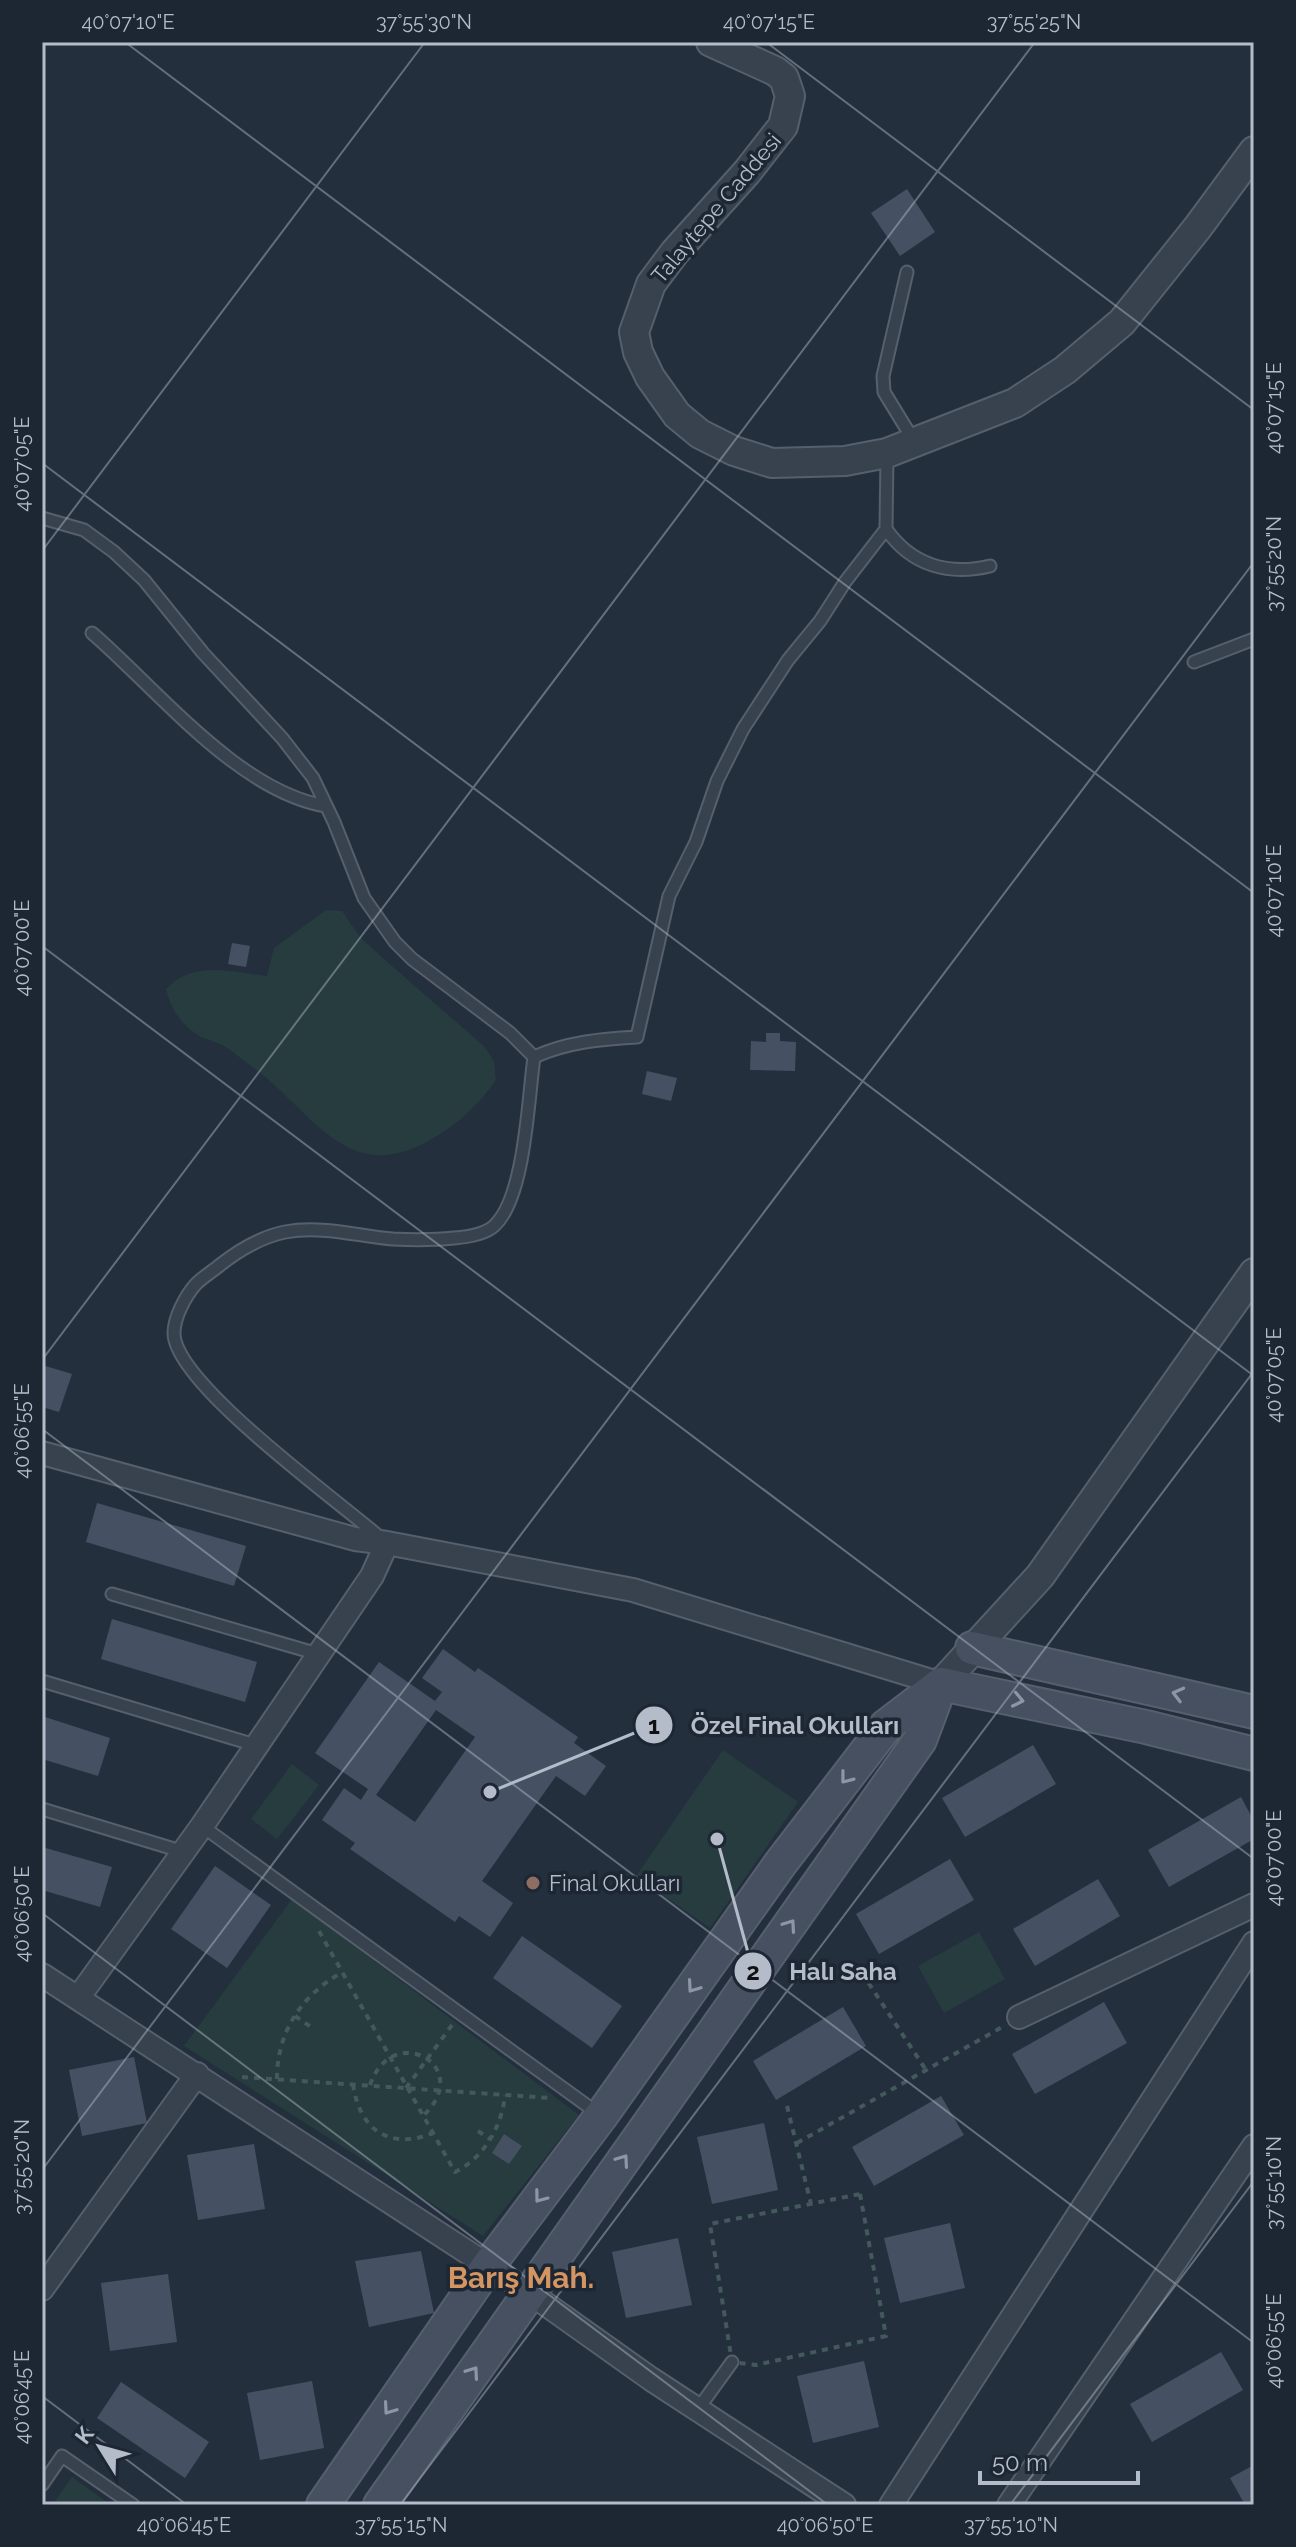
<svg xmlns="http://www.w3.org/2000/svg" width="1296" height="2547" viewBox="0 0 1296 2547" font-family="Raleway,sans-serif">
	<style>
		.green { fill: #263c3f }
		.building { fill: #455162; fill-rule: evenodd }
		.lines { fill: none; stroke-linecap: round; stroke-linejoin: round }
		.service-casing { stroke: #565f6c; stroke-width: 15 }
		.minor-casing { stroke: #565f6c; stroke-width: 26 }
		.tertiary-casing { stroke: #565f6c; stroke-width: 32 }
		.secondary-casing { stroke: #565f6c; stroke-width: 36 }
		.path { stroke: #44595c; stroke-width: 4; stroke-dasharray: 6 6; stroke-linecap: butt }
		.service { stroke: #38414e; stroke-width: 11 }
		.minor { stroke: #38414e; stroke-width: 22 }
		.tertiary { stroke: #38414e; stroke-width: 28 }
		.secondary { stroke: #465061; stroke-width: 32 }
		.oneway { stroke: #8e96a5 }
		.ticks { fill: none; stroke: #b4bcc9; stroke-width: 2; stroke-opacity: 0.45 }
		.education-dot { fill: #8d6e63; stroke: #1d2633; stroke-width: 3 }
		.labels { text-anchor: middle; stroke-width: 7; stroke-linejoin: round; paint-order: stroke }
		.street-label { font-size: 22px; fill: #b4bcc9; stroke: #1d2633 }
		.poi-label { font-size: 22px; fill: #b4bcc9; stroke: #1d2633; text-anchor: start }
		.district-label { font-size: 30px; font-weight: bold; fill: #d59563; stroke: #1d2633 }
		.leader { fill: none; stroke: #b4bcc9; stroke-width: 3 }
		.callout-dot { fill: #b4bcc9; stroke: #1d2633; stroke-width: 3 }
		.mark-label { font-size: 24px; text-anchor: middle; font-weight: bold; fill: #111 }
		.callout-label { font-size: 24px; text-anchor: middle; font-weight: bold; fill: #b4bcc9; stroke: #1d2633; stroke-width: 7; stroke-linejoin: round; paint-order: stroke }
		.neatline { fill: none; stroke: #b4bcc9; stroke-width: 3 }
		.ticks-label { font-size: 20px; text-anchor: middle; fill: #b4bcc9 }
	</style>
	<rect width="100%" height="100%" fill="#242f3e"/>
	<path class="green" d="M326 910 342 911 360 937 386 961 485 1047 494 1062 496 1080C478 1106 456 1126 428 1141 347 1187 311 1110 254 1068 244 1061 234 1052 224 1046 217 1042 209 1040 201 1037 182 1026 171 1010 166 989 193 960 231 972 267 976L274 948Z
		M723 1750 798 1802 710 1928 636 1876Z
		M292 1764 319 1785 277 1839 251 1819Z
		M292 1899 579 2115 483 2236 184 2046Z
		M979 1932 1005 1979 944 2013 918 1966Z
		M72 2477 111 2505H52Z"/>
	<path class="building" d="M907 189 935 232 900 256 871 213Z
		M232 943 250 946 246 967 228 964Z
		M766 1033H780V1041L796 1042 795 1071 750 1070 751 1041 766 1042Z
		M647 1071 677 1078 671 1101 642 1094Z
		M42 1365 72 1374 59 1412 42 1407Z
		M97 1503 246 1546 234 1586 86 1542Z
		M112 1619 257 1662 245 1702 101 1659Z
		M443 1649 475 1672 478 1668 578 1737 574 1743 606 1766 585 1796 556 1776 482 1881 513 1903 490 1937 459 1916 455 1922 350 1849 355 1843 322 1820 344 1788 361 1800 368 1789 315 1753 379 1662 435 1701 442 1692 422 1678ZM436 1710 475 1737 415 1822 376 1795Z
		M42 1716 110 1738 98 1776 42 1759Z
		M1033 1745 1056 1784 965 1837 942 1798Z
		M1241 1797 1254 1821V1839L1169 1887 1148 1850Z
		M42 1847 112 1867 100 1907 42 1890Z
		M950 1859 974 1900 879 1954 856 1914Z
		M215 1866 271 1905 227 1968 171 1929Z
		M1098 1879 1120 1916 1035 1966 1013 1929Z
		M522 1936 622 2006 592 2048 493 1978Z
		M1104 2002 1127 2043 1035 2094 1012 2054Z
		M843 2007 866 2046 776 2100 753 2061Z
		M134 2057 147 2123 82 2136 69 2070Z
		M941 2096 964 2135 874 2186 852 2147Z
		M764 2123 778 2190 712 2204 697 2137Z
		M504 2134 522 2146 509 2164 492 2153Z
		M254 2144 265 2209 198 2220 187 2155Z
		M950 2223 965 2288 900 2303 884 2238Z
		M678 2238 692 2305 626 2318 612 2252Z
		M421 2251 434 2313 369 2327 355 2261Z
		M168 2274 177 2342 110 2351 101 2283Z
		M1221 2352 1243 2390 1152 2442 1130 2404Z
		M864 2361 879 2427 813 2443 797 2376Z
		M312 2381 324 2448 260 2460 247 2393Z
		M121 2382 209 2442 185 2478 97 2418Z
		M1254 2465V2505H1245L1230 2478Z"/>
	<g class="lines">
		<g class="service-casing">
			<path id="service" d="M907 272 883 376 884 392 914 441
				M42 518 84 530 114 552 144 580 203 653 282 738 313 778 334 822 364 898 395 942 412 959 510 1033 534 1057
				M886 529C911 565 948 576 990 566
				M92 633C158 690 239 792 326 806
				M1194 662 1254 639
				M534 1057C567 1042 601 1039 637 1037L669 896 696 842 717 781 743 729 788 660 820 621 845 582 886 529 887 454
				M383 1540C343 1504 174 1384 174 1333 174 1317 186 1295 196 1284 203 1277 213 1271 220 1265 239 1250 261 1237 285 1232 321 1225 358 1236 393 1239 414 1240 434 1240 454 1238 467 1237 485 1234 494 1226 525 1198 528 1100 534 1057
				M112 1594 318 1654
				M42 1681 255 1745
				M42 1809 184 1852
				M202 1826 600 2115
				M698 2409 732 2362
				M42 2485 62 2456 133 2505"/>
		</g>
		<g class="minor-casing">
			<path id="minor" d="M42 1453 355 1539 387 1543 633 1590 941 1684
				M42 1975 530 2293 651 2379 844 2505
				M78 1998 202 1826 372 1576 387 1543
				M1019 2017 1254 1905
				M42 2289 197 2074
				M891 2505 1254 1943
				M1009 2505 1254 2146"/>
		</g>
		<g class="tertiary-casing">
			<path id="tertiary" d="M711 42 775 71 784 78 790 96 783 126 747 172 675 252 651 284 634 332 638 352 650 377 677 415 700 434 734 451 772 463 845 461 887 453 1015 403 1065 370 1122 322 1198 227 1254 151
				M941 1684 1040 1576 1254 1273"/>
		</g>
		<g class="secondary-casing">
			<path id="secondary" d="M972 1648 1254 1712
				M323 2505 488 2266 601 2116 780 1864 886 1726 941 1684 1146 1727 1254 1754
				M380 2505 920 1740 941 1684"/>
		</g>
		<path class="path" d="M319 1931 455 2172C484 2158 502 2126 505 2095
			M862 1973 926 2070
			M295 2016 311 2027
			M242 2077 550 2098
			M277 2079C277 2032 301 1996 341 1973
			M353 2084C359 2129 389 2151 433 2133
			M370 2085C392 2020 476 2066 423 2116
			M406 2088 452 2025
			M787 2106 811 2204
			M478 2131 490 2139
			M797 2143 1004 2026
			M860 2194 886 2336 756 2365 732 2362 710 2224Z"/>
		<use href="#service" class="service"/>
		<use href="#minor" class="minor"/>
		<use href="#tertiary" class="tertiary"/>
		<use href="#secondary" class="secondary"/>
	</g>
	<defs><path id="oneway-chevron" d="M-2-3.5L2.5 0L-2 3.5" fill="none" stroke-width="1.6" stroke-linecap="round" stroke-linejoin="round" transform="scale(2)"/></defs>
	<g class="oneway">
		<use href="#oneway-chevron" transform="translate(1178 1694) rotate(-166)"/>
		<use href="#oneway-chevron" transform="translate(1018 1700) rotate(12)"/>
		<use href="#oneway-chevron" transform="translate(846 1778) rotate(128)"/>
		<use href="#oneway-chevron" transform="translate(790 1925) rotate(-55)"/>
		<use href="#oneway-chevron" transform="translate(693 1987) rotate(125)"/>
		<use href="#oneway-chevron" transform="translate(623 2160) rotate(-55)"/>
		<use href="#oneway-chevron" transform="translate(540 2197) rotate(127)"/>
		<use href="#oneway-chevron" transform="translate(473 2372) rotate(-55)"/>
		<use href="#oneway-chevron" transform="translate(389 2409) rotate(125)"/>
	</g>
	<path class="ticks" d="M125 42 1254 893M766 42 1254 410M42 463 1254 1376M42 551 425 42M42 946 1254 1859M42 1360 1035 42M42 1429 1254 2343M42 1913 828 2505M42 2170 1254 562M42 2396 187 2505M400 2505 1254 1371M1010 2505 1254 2181"/>
	<circle class="education-dot" cx="533" cy="1883" r="8"/>
	<g class="labels">
		<g class="street-label">
			<text transform="translate(716 208) rotate(-50)" y="8">Talaytepe Caddesi</text>
		</g>
		<g class="poi-label">
			<text x="549" y="1891">Final Okulları</text>
		</g>
		<g class="district-label">
			<text x="521" y="2288">Barış Mah.</text>
		</g>
	</g>
	<path class="leader" d="M490 1792L654 1725M717 1839L753 1971"/>
	<g class="callout-dot">
		<circle cx="490" cy="1792" r="8"/>
		<circle cx="717" cy="1839" r="8"/>
		<circle cx="654" cy="1725" r="20"/>
		<circle cx="753" cy="1971" r="20"/>
	</g>
	<g class="mark-label">
		<text x="654" y="1734">1</text>
		<text x="753" y="1980">2</text>
	</g>
	<g class="callout-label">
		<text x="795" y="1734">Özel Final Okulları</text>
		<text x="843" y="1980">Halı Saha</text>
	</g>
	<rect width="1296" height="2547" fill="none" stroke="#1d2633" stroke-width="88"/>
	<g transform="translate(100 2447) rotate(307)" stroke="#1d2633" stroke-width="6" paint-order="stroke">
	<path d="M0-6L14 30L0 20L-14 30Z" fill="#b4bcc9"/>
	<text y="-12" font-size="22" font-weight="bold" text-anchor="middle" fill="#b4bcc9">K</text>
	</g>
	<path d="M980 2471v12h158v-12" fill="none" stroke="#b4bcc9" stroke-width="4"/>
	<text x="992" y="2471" font-size="24" fill="#b4bcc9" stroke="#1d2633" stroke-width="6" paint-order="stroke">50 m</text>
	<rect x="44" y="44" width="1208" height="2459" class="neatline"/>
	<g class="ticks-label">
		<text x="128" y="29">40°07'10"E</text>
		<text x="424" y="29">37°55'30"N</text>
		<text x="769" y="29">40°07'15"E</text>
		<text x="1034" y="29">37°55'25"N</text>
		<text transform="translate(1274 408) rotate(-90)" y="7">40°07'15"E</text>
		<text transform="translate(22 464) rotate(-90)" y="7">40°07'05"E</text>
		<text transform="translate(1274 564) rotate(-90)" y="7">37°55'20"N</text>
		<text transform="translate(1274 891) rotate(-90)" y="7">40°07'10"E</text>
		<text transform="translate(22 948) rotate(-90)" y="7">40°07'00"E</text>
		<text transform="translate(1274 1375) rotate(-90)" y="7">40°07'05"E</text>
		<text transform="translate(22 1431) rotate(-90)" y="7">40°06'55"E</text>
		<text transform="translate(1274 1858) rotate(-90)" y="7">40°07'00"E</text>
		<text transform="translate(22 1914) rotate(-90)" y="7">40°06'50"E</text>
		<text transform="translate(22 2167) rotate(-90)" y="7">37°55'20"N</text>
		<text transform="translate(1274 2183) rotate(-90)" y="7">37°55'10"N</text>
		<text transform="translate(1274 2341) rotate(-90)" y="7">40°06'55"E</text>
		<text transform="translate(22 2397) rotate(-90)" y="7">40°06'45"E</text>
		<text x="184" y="2532">40°06'45"E</text>
		<text x="401" y="2532">37°55'15"N</text>
		<text x="825" y="2532">40°06'50"E</text>
		<text x="1011" y="2532">37°55'10"N</text>
	</g>
</svg>
